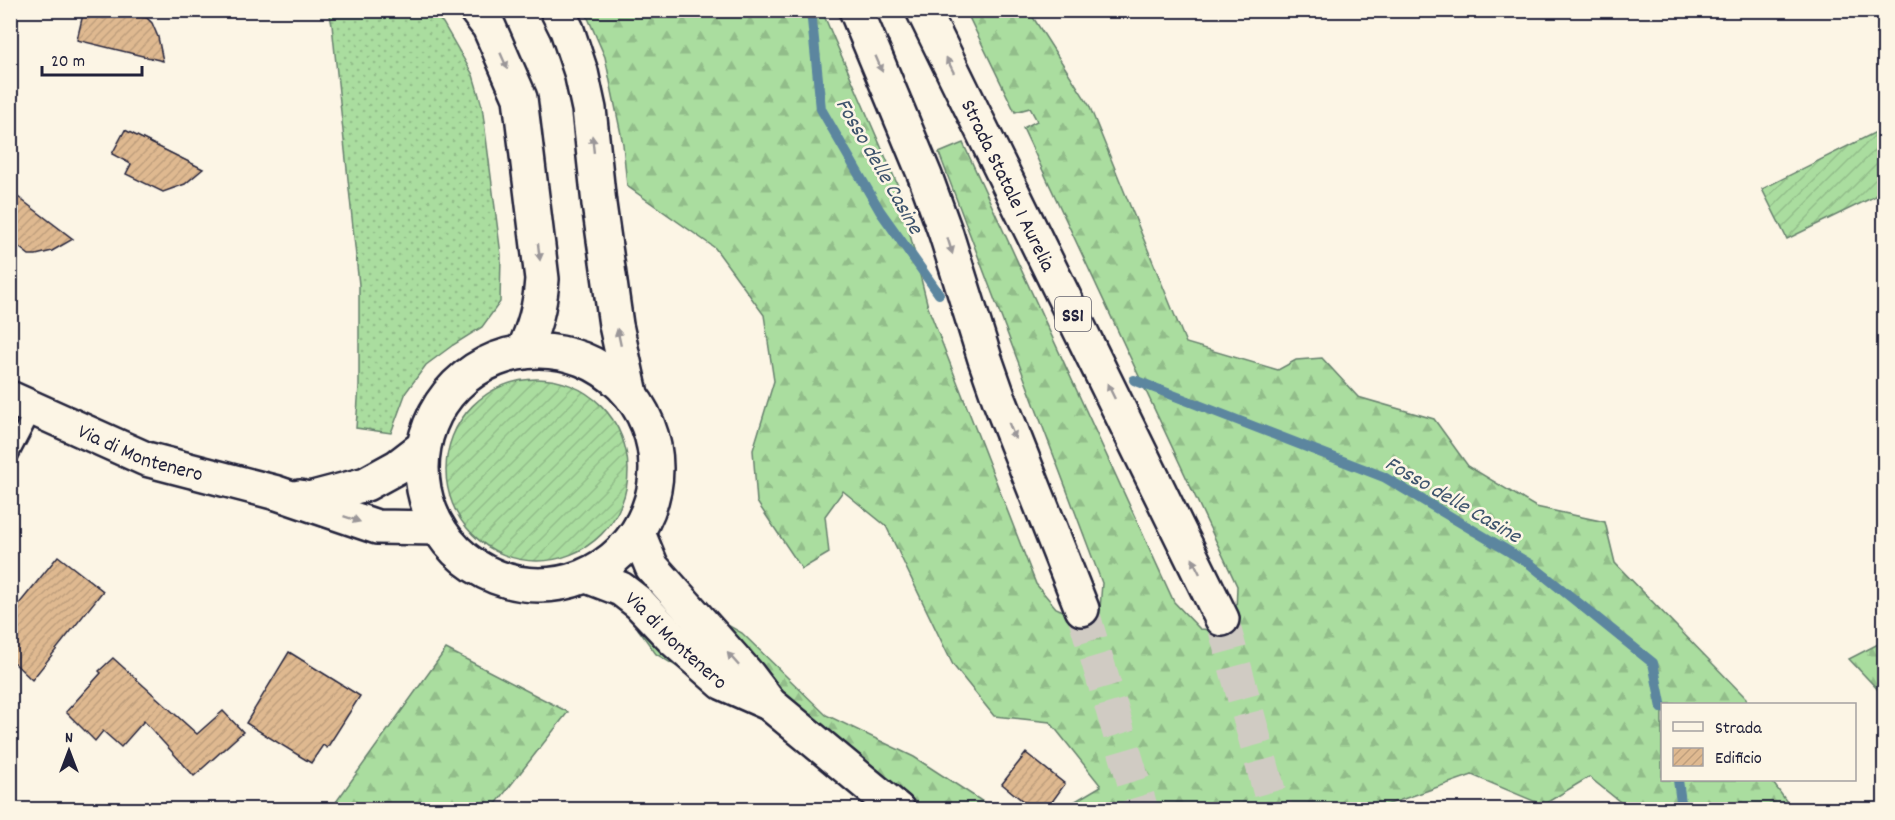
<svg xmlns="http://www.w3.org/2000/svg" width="1895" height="820" viewBox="0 0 1895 820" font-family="Dekko,sans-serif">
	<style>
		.grass { fill: url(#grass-dots); stroke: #66806d; stroke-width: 1.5 }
		.forest { fill: url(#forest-firs); stroke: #66806d; stroke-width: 1.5 }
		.garden { fill: url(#garden-furrows); stroke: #66806d; stroke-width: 1.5 }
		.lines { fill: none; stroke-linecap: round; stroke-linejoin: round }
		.stream { stroke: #5b869f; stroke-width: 10 }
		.building { fill: url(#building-hatch); stroke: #22223b; stroke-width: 1.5 }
		.trunk-tunnel { stroke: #d0cbc3; stroke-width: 33; stroke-dasharray: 33 16; stroke-linecap: butt }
		.service-casing { stroke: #22223b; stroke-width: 20 }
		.tertiary-casing { stroke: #22223b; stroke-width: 38 }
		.trunk-casing { stroke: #22223b; stroke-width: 38 }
		.service { stroke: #fcf5e5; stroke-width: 15 }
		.tertiary { stroke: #fcf5e5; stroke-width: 33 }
		.trunk { stroke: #fcf5e5; stroke-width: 33 }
		.oneway { fill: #9a9698 }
		.labels { text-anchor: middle; stroke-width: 5; stroke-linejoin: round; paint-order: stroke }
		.shield { fill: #fcf5e5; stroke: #63616e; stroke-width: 1.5 }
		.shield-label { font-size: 20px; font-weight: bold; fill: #22223b }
		.street-label { font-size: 21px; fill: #22223b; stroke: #fcf5e5 }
		.water-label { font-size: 22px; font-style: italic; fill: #3e546d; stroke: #fcf5e5 }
	</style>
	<defs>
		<pattern id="grass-dots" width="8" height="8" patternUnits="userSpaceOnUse" patternTransform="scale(1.5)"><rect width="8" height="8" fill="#aadd9f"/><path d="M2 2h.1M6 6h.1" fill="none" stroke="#92bd8a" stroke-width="1.8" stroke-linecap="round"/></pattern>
		<pattern id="forest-firs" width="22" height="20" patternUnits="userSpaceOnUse" patternTransform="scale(1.5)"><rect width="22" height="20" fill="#aadd9f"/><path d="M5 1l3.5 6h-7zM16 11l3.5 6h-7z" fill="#92bd8a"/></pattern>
		<pattern id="garden-furrows" width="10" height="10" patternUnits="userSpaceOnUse" patternTransform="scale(1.5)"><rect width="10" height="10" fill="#aadd9f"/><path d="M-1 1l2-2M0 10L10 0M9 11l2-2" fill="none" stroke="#92bd8a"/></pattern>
		<pattern id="building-hatch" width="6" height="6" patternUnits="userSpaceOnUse" patternTransform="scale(1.5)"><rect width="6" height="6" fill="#dfb990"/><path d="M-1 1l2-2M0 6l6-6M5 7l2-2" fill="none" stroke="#bf9f7d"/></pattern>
	</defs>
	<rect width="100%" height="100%" fill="#fcf5e5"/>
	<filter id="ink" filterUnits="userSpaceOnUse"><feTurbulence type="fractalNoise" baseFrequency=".0167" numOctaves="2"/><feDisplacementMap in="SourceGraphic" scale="12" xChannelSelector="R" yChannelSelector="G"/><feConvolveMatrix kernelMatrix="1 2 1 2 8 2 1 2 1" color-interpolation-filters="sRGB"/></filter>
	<g filter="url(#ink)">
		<path class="grass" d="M329 11H431L443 23 473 75 482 106 501 255 500 302 482 327 453 345 426 365 406 392 391 433 356 428 359 386V285L332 25Z"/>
		<path class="forest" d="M585 11H822L898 186 928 307 1036 584 1056 608 1077 617 1100 609 1102 583 939 153 963 143 1174 602 1200 629 1226 631 1236 613 1237 586 1023 128 1037 121 1030 108 1015 112 966 11H1029L1089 105 1186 343 1278 370 1296 360 1322 358 1358 397 1434 419 1468 466 1536 507 1605 522 1615 563 1746 698 1747 704H1662V780H1771L1792 809H1629L1589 777 1543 805 1472 775 1375 809H1062L1101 786 1050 722 994 716 953 665 886 526 843 491 825 516 829 553 802 569 757 502 753 450 774 381 764 315 715 248 627 186 623 144 605 57Z
			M676 596 742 633 826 715 914 757 994 809H912L656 654 638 629 651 604Z
			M1884 641V696L1849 659Z
			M446 649 568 712 492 809H331Z"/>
		<path class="garden" d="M1884 128V192L1787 239 1762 189Z
			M446 470a91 91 0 1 1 182 0a91 91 0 1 1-182 0Z"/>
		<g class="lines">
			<path class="stream" d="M811 10 821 109 880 211 939 294
				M1134 380 1384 477 1530 564 1653 663 1662 708
				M1678 780 1682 810"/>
		</g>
		<path class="building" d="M106 10H119L147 18 152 23 158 37 163 61 77 40 83 14 104 18Z
			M125 130 203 169 185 184 163 192 126 174 131 164 112 154Z
			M10 191 73 239 52 251 36 255H29L10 240Z
			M58 556 103 591 32 680 10 659V615Z
			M289 652 360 696 327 748 323 745 311 763 246 723Z
			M113 658 197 734 223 711 243 732 194 776 144 721 121 747 103 731 95 741 66 712 101 673 99 671Z
			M1026 753 1065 784 1046 810H1034L1002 784Z"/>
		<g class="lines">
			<path class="trunk-tunnel" d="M1082 609 1142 810
				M1222 619 1270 794 1277 810"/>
			<g class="service-casing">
				<path id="service" d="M10 455 34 409"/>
			</g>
			<g class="tertiary-casing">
				<g id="tertiary">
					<path d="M476 10 489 27 520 98 542 279C540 307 535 326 523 352"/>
					<path d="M557 10 567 30 581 72 589 109 599 204 616 325 631 394"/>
					<circle cx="539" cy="468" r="117"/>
					<path id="s1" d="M10 398 146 459 277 493 377 527 438 528"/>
					<path d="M300 497 309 499 366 484 397 467 423 447"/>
					<path d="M638 533 652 567 748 675 770 704 898 810"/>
					<path id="s2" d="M587 576 621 589 639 603 673 639 723 683 766 702"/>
				</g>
			</g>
			<g class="trunk-casing">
				<g id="trunk">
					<path d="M856 10 925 176 946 234 985 359 999 399 1082 609"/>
					<path id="s3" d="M923 10 1222 619"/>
				</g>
			</g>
			<use href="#service" class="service"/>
			<use href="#tertiary" class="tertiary"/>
			<use href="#trunk" class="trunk"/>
		</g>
		<defs><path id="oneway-solid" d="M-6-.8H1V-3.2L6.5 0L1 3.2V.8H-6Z" transform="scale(1.5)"/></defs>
		<g class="oneway">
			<use href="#oneway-solid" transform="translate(504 61) rotate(66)"/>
			<use href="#oneway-solid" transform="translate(879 64) rotate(67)"/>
			<use href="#oneway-solid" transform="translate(950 65) rotate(-116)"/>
			<use href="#oneway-solid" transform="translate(593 144) rotate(-96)"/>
			<use href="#oneway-solid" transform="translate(950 246) rotate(73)"/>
			<use href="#oneway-solid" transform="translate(539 252) rotate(83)"/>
			<use href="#oneway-solid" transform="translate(619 337) rotate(-102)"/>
			<use href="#oneway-solid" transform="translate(1111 391) rotate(-116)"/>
			<use href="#oneway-solid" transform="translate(1012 431) rotate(68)"/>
			<use href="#oneway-solid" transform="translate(352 519) rotate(19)"/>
			<use href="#oneway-solid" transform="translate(1196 566) rotate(-116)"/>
			<use href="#oneway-solid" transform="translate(733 659) rotate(-132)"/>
		</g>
	</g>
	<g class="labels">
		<rect class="shield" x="1055" y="297" width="36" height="34" rx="4.5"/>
		<g class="shield-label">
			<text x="1073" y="321">SS1</text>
		</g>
		<g class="street-label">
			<text dy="7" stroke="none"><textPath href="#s3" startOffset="195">Strada Statale 1 Aurelia</textPath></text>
			<text dy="7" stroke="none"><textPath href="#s1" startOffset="142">Via di Montenero</textPath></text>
			<text dy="7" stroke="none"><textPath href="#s2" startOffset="112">Via di Montenero</textPath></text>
		</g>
		<g class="water-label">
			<text transform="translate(881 165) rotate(60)" y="8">Fosso delle Casine</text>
			<text transform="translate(1454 498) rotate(30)" y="8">Fosso delle Casine</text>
		</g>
	</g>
	<rect width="1895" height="820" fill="none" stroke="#fcf5e5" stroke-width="36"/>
	<rect x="18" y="18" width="1859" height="784" fill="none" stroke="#22223b" stroke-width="2" filter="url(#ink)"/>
	<rect x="1661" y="703" width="195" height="78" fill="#fcf5e5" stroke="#a5a1a1" stroke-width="1.5"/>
	<rect x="1673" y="722" width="30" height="9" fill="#fcf5e5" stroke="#a5a1a1" stroke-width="1.5"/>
	<text x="1715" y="733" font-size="18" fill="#22223b">Strada</text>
	<rect x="1673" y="748" width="30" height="18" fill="url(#building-hatch)" stroke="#a5a1a1" stroke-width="1.5"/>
	<text x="1715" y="763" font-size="18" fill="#22223b">Edificio</text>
	<g transform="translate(69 751)" stroke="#fcf5e5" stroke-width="4.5" paint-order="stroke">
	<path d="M0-4.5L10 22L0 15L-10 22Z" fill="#22223b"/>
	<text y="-9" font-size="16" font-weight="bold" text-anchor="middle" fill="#22223b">N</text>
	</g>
	<path d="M42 66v9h100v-9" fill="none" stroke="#22223b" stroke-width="3"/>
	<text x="51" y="66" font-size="18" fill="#22223b" stroke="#fcf5e5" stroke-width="4.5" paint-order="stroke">20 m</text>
</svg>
